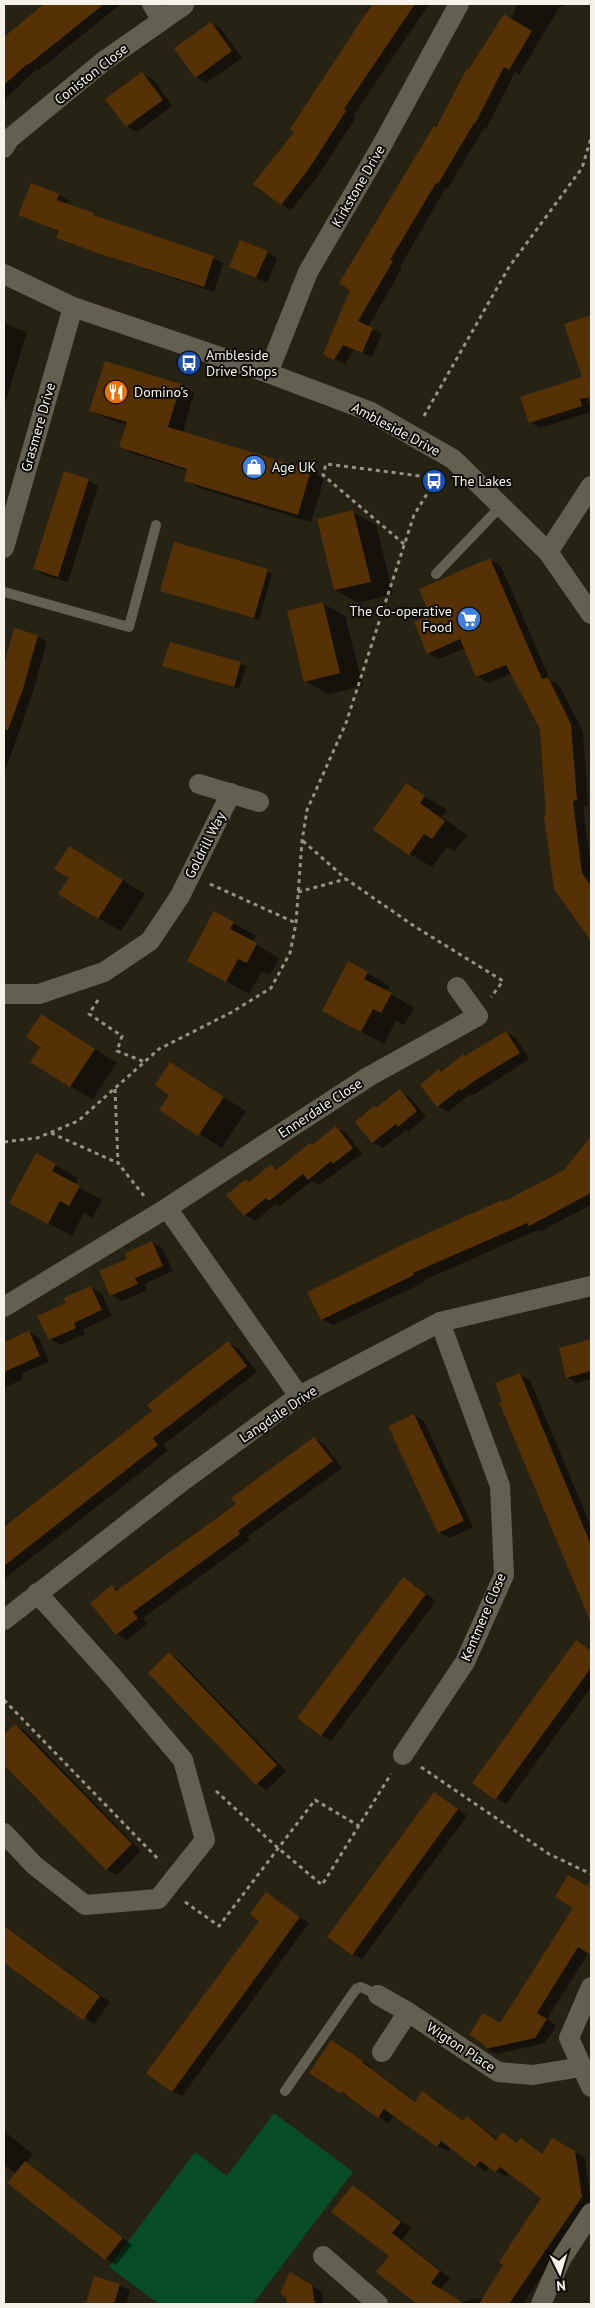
<svg xmlns="http://www.w3.org/2000/svg" width="595" height="2308" viewBox="0 0 595 2308" font-family="'PT Sans',sans-serif">
	<style>
		.green { fill: #074d28 }
		.shadow { fill: #0007 }
		.building { fill: #563105 }
		.lines { fill: none; stroke-linecap: round; stroke-linejoin: round }
		.path { stroke: #959287; stroke-width: 3; stroke-dasharray: 4 4; stroke-linecap: butt }
		.service { stroke: #646051; stroke-width: 10 }
		.minor { stroke: #646051; stroke-width: 20 }
		.labels { text-anchor: middle; stroke-width: 4; stroke-linejoin: round; paint-order: stroke }
		.street-label { font-size: 14px; fill: #f4f2e9; stroke: #0d0c07 }
		.poi-label { font-size: 14px; fill: #f4f2e9; stroke: #0d0c07; text-anchor: start }
	</style>
	<rect width="100%" height="100%" fill="#262315"/>
	<path class="green" d="M274 2113 353 2172 253 2304H159L109 2267 195 2152 227 2176Z"/>
	<path class="shadow" d="M48 4H121L39 70 37 69 4 100V39Z
		M371 4H429L353 116 356 117 318 176 291 210 281 204 296 131 367 14 365 13Z
		M517 4H564L563 7 560 6 519 75 515 72 486 129 484 128 448 188 446 187 400 267 402 268 368 327 382 334 372 357 354 350 345 364 334 359 437 129 470 71 512 20Z
		M211 23 221 29 242 58 206 83 196 77Z
		M142 73 153 79 172 106 137 132 127 126Z
		M59 195 69 201 67 205 104 220 213 258 223 263 214 292 68 243 58 237 60 232 20 215Z
		M267 252 277 258 267 283 231 267Z
		M4 323 27 332 4 407Z
		M180 385 194 393 183 432 311 471 324 479 311 522 199 488 185 480 188 471 134 454 120 446 127 425 105 418 91 410Z
		M584 387 591 412 540 428 530 422Z
		M88 480 98 486 68 582 44 575 34 569Z
		M353 512 376 525 393 594 358 603 335 590Z
		M175 544 272 573 259 620 161 590Z
		M490 560 501 566 550 680 559 685 583 731 588 806H583L591 866V942L547 816 541 729 512 673 489 683 477 676 465 648 439 659 428 653 432 615Z
		M322 603 345 616 363 686 328 694 305 681Z
		M15 629 37 636 47 642 32 695 4 774V670Z
		M171 643 246 666 239 689 164 665Z
		M406 785 447 810 442 817 467 835 455 851 447 847 432 867 410 854Z
		M69 847 145 894 121 931 98 918 70 878Z
		M233 923 256 936 252 942 279 958 270 975 262 971 249 994 189 961Z
		M349 963 390 986 387 992 414 1008 404 1025 396 1021 384 1044 323 1011Z
		M41 1015 117 1063 93 1099 70 1086 42 1046Z
		M506 1032 516 1038 529 1059 472 1096 470 1094 448 1112 438 1106 439 1071 442 1072 464 1055 466 1056Z
		M170 1064 246 1111 222 1148 161 1110 171 1095Z
		M400 1091 410 1097 426 1117 408 1132 406 1130 383 1148 373 1142 357 1122 377 1109Z
		M336 1128 346 1133 362 1154 319 1185 312 1181 280 1206 276 1204 255 1221 245 1215 250 1183 271 1166 279 1170Z
		M591 1138V1205L541 1231 538 1230 424 1280 425 1282 333 1325 322 1319 502 1201 504 1203 565 1171Z
		M55 1165 78 1178 75 1185 102 1200 92 1218 84 1213 72 1236 11 1203Z
		M152 1242 162 1248 173 1271 145 1284 147 1290 122 1301 111 1295 129 1259Z
		M91 1287 101 1293 112 1316 83 1329 85 1334 60 1345 50 1339 67 1304Z
		M29 1332 39 1338 49 1362 21 1374 23 1379 4 1388V1350L5 1349 4 1343Z
		M591 1341V1379L577 1383 567 1377 560 1349Z
		M229 1343 239 1349 257 1372 163 1445 168 1451 4 1579V1528L153 1411Z
		M519 1374 530 1380 591 1527V1621L500 1403 504 1401Z
		M414 1415 424 1421 473 1527 449 1538 439 1532Z
		M314 1438 324 1444 342 1468 247 1537 250 1540 143 1618 147 1624 127 1640 117 1634 112 1587 118 1590 237 1504Z
		M413 1584 436 1601 331 1741 321 1735Z
		M586 1648 591 1651V1687L506 1804 496 1798Z
		M169 1654 179 1660 286 1771 267 1790 257 1784Z
		M15 1725 25 1731 141 1851 117 1875 106 1869 4 1763V1736Z
		M434 1793 467 1816 362 1959 352 1954Z
		M568 1877 591 1890V1953L589 1952 547 2019 556 2026 545 2043 496 2054 486 2048 575 1908Z
		M267 1894 309 1923 182 2096 172 2091 261 1921Z
		M4 1926 110 2002 94 2024 4 1961Z
		M342 2048 372 2067 371 2069 416 2102 433 2099 464 2122 467 2118 477 2124 498 2140 503 2133 519 2144 521 2140 544 2155 552 2140 585 2158 591 2203 523 2304H420L416 2302 353 2186 411 2228 402 2240 450 2278 440 2289 461 2302 485 2297 542 2198 509 2172 506 2177 490 2167 486 2172 451 2147 448 2151 438 2146 394 2115 388 2123 352 2098 341 2093Z
		M4 2131 33 2154 26 2163 132 2245 116 2265 106 2259 16 2173 4 2165Z
		M95 2277 120 2285 130 2291 126 2304H87Z
		M301 2279 322 2292 323 2304H288V2297Z"/>
	<path class="building" d="M44 4H104L28 65 27 64 4 85V37Z
		M372 4H415L344 109 346 111 308 170 281 205 253 184 294 132 290 129Z
		M504 14 532 31 509 70 504 67 475 124 474 123 438 184 436 183 390 260 393 261 358 321 373 328 362 353 343 345 334 360 323 354 350 290 339 283 434 126 436 128 467 68 469 69Z
		M211 22 232 51 195 78 174 48Z
		M142 72 163 100 126 127 105 99Z
		M31 183 59 194 57 200 94 213 93 215 214 256 204 287 97 253 56 238 59 231 18 215Z
		M240 240 268 251 256 278 229 267Z
		M591 315V397L580 399 582 406 529 423 520 397 582 377 564 324Z
		M105 361 181 384 168 427 311 470 298 515 184 481 187 469 119 447 127 422 89 411Z
		M64 471 89 479 58 577 33 569Z
		M353 510 371 582 334 590 317 519Z
		M174 542 268 569 254 618 160 591Z
		M490 558 542 679 548 677 571 724 577 800 573 801 582 873 591 886V941L554 889 544 816 546 815 540 729 506 665 476 677 460 639 427 654 414 622 430 615 419 589Z
		M323 602 340 673 304 682 287 611Z
		M14 628 38 635 23 689 8 730H4V665Z
		M170 642 241 662 234 687 162 666Z
		M406 783 425 796 420 803 445 821 432 839 424 834 409 855 373 830Z
		M69 846 123 880 98 919 58 894 69 878 54 869Z
		M214 911 234 922 230 929 257 943 247 963 238 959 226 982 187 961Z
		M348 961 368 972 364 979 392 993 381 1013 373 1009 361 1032 322 1011Z
		M41 1014 95 1049 70 1087 30 1062 40 1047 26 1037Z
		M506 1031 520 1053 474 1081 461 1091 460 1089 437 1107 420 1085 439 1069 441 1072 464 1054 465 1056Z
		M170 1062 224 1097 198 1136 159 1110 169 1095 155 1085Z
		M400 1089 417 1111 398 1127 396 1124 372 1143 355 1122 374 1106 376 1108Z
		M336 1126 353 1148 333 1164 331 1161 308 1180 303 1174 269 1201 266 1198 244 1216 226 1195 246 1179 249 1182 271 1164 276 1170 310 1143 312 1145Z
		M591 1136V1193L529 1226 527 1223 413 1273 414 1275 321 1320 307 1292 408 1242 502 1200 503 1202 564 1170Z
		M36 1153 56 1164 52 1171 80 1186 69 1206 60 1201 48 1224 9 1203Z
		M152 1241 163 1266 135 1278 138 1284 110 1296 99 1271 127 1259 125 1253Z
		M91 1286 102 1310 74 1323 76 1328 49 1340 37 1316 66 1303 63 1298Z
		M29 1331 40 1356 4 1372V1342Z
		M591 1339V1371L566 1378 559 1348Z
		M228 1341 247 1366 153 1438 158 1445 4 1566V1527L152 1411 147 1405Z
		M520 1373 591 1545V1623L499 1402 502 1401 495 1383Z
		M414 1414 464 1521 438 1533 388 1426Z
		M314 1437 333 1461 238 1531 240 1534 133 1612 138 1618 116 1635 90 1603 112 1585 116 1591 236 1504 231 1498Z
		M403 1577 426 1594 321 1736 297 1718Z
		M576 1640 591 1651V1668L495 1800 472 1783Z
		M169 1652 277 1765 256 1785 148 1673Z
		M15 1724 132 1844 106 1870 4 1765V1734Z
		M434 1792 458 1809 352 1955 327 1937Z
		M568 1875 587 1886 591 1879V1955L578 1947 537 2013 547 2019 535 2038 485 2049 486 2046 469 2035 483 2013 500 2023 573 1908 555 1897Z
		M266 1892 300 1917 172 2092 146 2073 259 1921 250 1914Z
		M4 1926 100 1996 83 2020 4 1963Z
		M331 2040 363 2061 362 2062 415 2102 422 2091 463 2121 467 2116 496 2140 502 2132 517 2143 521 2138 542 2154 552 2138 575 2151 582 2197 509 2304H479L503 2265 499 2262 541 2198 500 2167 495 2172 480 2161 475 2167 441 2141 437 2147 384 2109 378 2118 342 2092 341 2094 309 2073Z
		M25 2161 123 2238 105 2260 7 2183Z
		M353 2185 401 2222 392 2233 440 2271 431 2283 465 2304H417L376 2272 389 2256 331 2212Z
		M290 2272 312 2285 315 2304H287L286 2298 280 2293Z
		M94 2276 120 2284 114 2304H86Z"/>
	<g class="lines">
		<path class="path" d="M424 416 509 267 582 168 591 138
			M404 544 323 475 326 464 436 478
			M303 841 346 879 414 926 503 981 491 997
			M210 884 296 923
			M298 892 346 879
			M98 1000 89 1014 122 1036 117 1051 145 1062
			M115 1089 118 1163 144 1196
			M51 1133 118 1163
			M4 1142 37 1138 78 1121 159 1049 232 1012 271 988 290 953 296 923 302 841 307 810 346 723 414 515 438 476
			M4 1700 160 1861
			M421 1767 549 1854 591 1874
			M216 1791 278 1848 322 1885 391 1774
			M185 1902 219 1926 315 1800 359 1826"/>
		<path class="service" d="M436 574 501 506
			M4 592 129 627 156 525
			M285 2091 356 1989 361 1987 378 1995"/>
		<path class="minor" d="M152 4 162 20
			M4 148 9 139 104 61 184 5
			M4 274 73 307 268 373 369 411 453 459 548 552 591 614
			M268 373 308 272 382 145 459 4
			M4 548 73 307
			M548 552 591 486
			M199 784 259 802
			M4 994H39L104 972 150 941 180 896 231 793
			M167 1208 299 1396
			M4 1307 167 1208 368 1077 478 1016 457 987
			M4 1620 180 1483 299 1396 440 1322 591 1286
			M403 1755 465 1662 504 1575 500 1486 440 1322
			M4 1833 34 1865 85 1905 158 1899 205 1840 183 1760 111 1675 37 1593
			M591 1987 569 2038 591 2087
			M378 1995 408 2012 498 2072 533 2075 581 2067
			M382 2052 408 2012
			M323 2256 378 2304
			M541 2304 561 2259 591 2213"/>
	</g>
	<defs>
		<g id="bus-disc" transform="scale(1.25)"><circle r="9.5" fill="#1a4fb4" stroke="#0d0c07"/><path d="M-5-6H5V4H4V6H2V4H-2V6H-4V4H-5ZM-3.5-4V0h7V-4ZM-3.5 1.2v1.5H-2V1.2ZM2 1.2v1.5H3.5V1.2Z" fill="#fff"/></g>
		<g id="restaurant-disc" transform="scale(1.25)"><circle r="9.5" fill="#e8710a" stroke="#0d0c07"/><path d="M-5-6h1v4h1v-4h1v4h1v-4h1v5L-1.5 .5V6h-2V.5L-5-1ZM5-6V6H3V1.5H1.5Q1.5-4 5-6Z" fill="#fff"/></g>
		<g id="shop-disc" transform="scale(1.25)"><circle r="9.5" fill="#3f7fe0" stroke="#0d0c07"/><path d="M-5-2.5h2.3a2.7 3.5 0 0 1 5.4 0H5L5.5 6h-11ZM-1.5-2.5h3a1.5 2.3 0 0 0-3 0Z" fill="#fff"/></g>
		<g id="supermarket-disc" transform="scale(1.25)"><circle r="9.5" fill="#3f7fe0" stroke="#0d0c07"/><path d="M-6-5.5h2.5l.6 2H6L4.5 2H-2.5L-4.4-4H-6ZM-1.5 3.2a1.3 1.3 0 1 0 .1 0ZM3 3.2a1.3 1.3 0 1 0 .1 0Z" fill="#fff"/></g>
	</defs>
	<g fill-rule="evenodd">
		<use href="#bus-disc" x="189" y="363"/>
		<use href="#restaurant-disc" x="116" y="392"/>
		<use href="#shop-disc" x="254" y="467"/>
		<use href="#bus-disc" x="434" y="481"/>
		<use href="#supermarket-disc" x="469" y="619"/>
	</g>
	<g class="labels">
		<g class="street-label">
			<text transform="translate(91 74) rotate(-38)" y="5">Coniston Close</text>
			<text transform="translate(358 186) rotate(-60)" y="5">Kirkstone Drive</text>
			<text transform="translate(38 427) rotate(-74)" y="5">Grasmere Drive</text>
			<text transform="translate(396 429) rotate(28)" y="5">Ambleside Drive</text>
			<text transform="translate(205 845) rotate(-63)" y="5">Goldrill Way</text>
			<text transform="translate(320 1108) rotate(-33)" y="5">Ennerdale Close</text>
			<text transform="translate(278 1414) rotate(-34)" y="5">Langdale Drive</text>
			<text transform="translate(483 1617) rotate(-67)" y="5">Kentmere Close</text>
			<text transform="translate(461 2047) rotate(33)" y="5">Wigton Place</text>
		</g>
		<g class="poi-label">
			<text x="206" y="360">Ambleside<tspan x="206" dy="16">Drive Shops</tspan></text>
			<text x="134" y="397">Domino's</text>
			<text x="272" y="472">Age UK</text>
			<text x="452" y="486">The Lakes</text>
			<text x="452" y="616" text-anchor="end">The Co-operative<tspan x="452" dy="16">Food</tspan></text>
		</g>
	</g>
	<rect width="595" height="2308" fill="none" stroke="#f4f2e9" stroke-width="10"/>
	<g transform="translate(560 2273) rotate(175)" stroke="#0d0c07" stroke-width="4" paint-order="stroke">
	<path d="M0-4L9 19L0 12L-9 19Z" fill="#f4f2e9"/>
	<text y="-8" font-size="14" font-weight="bold" text-anchor="middle" fill="#f4f2e9">N</text>
	</g>
</svg>
